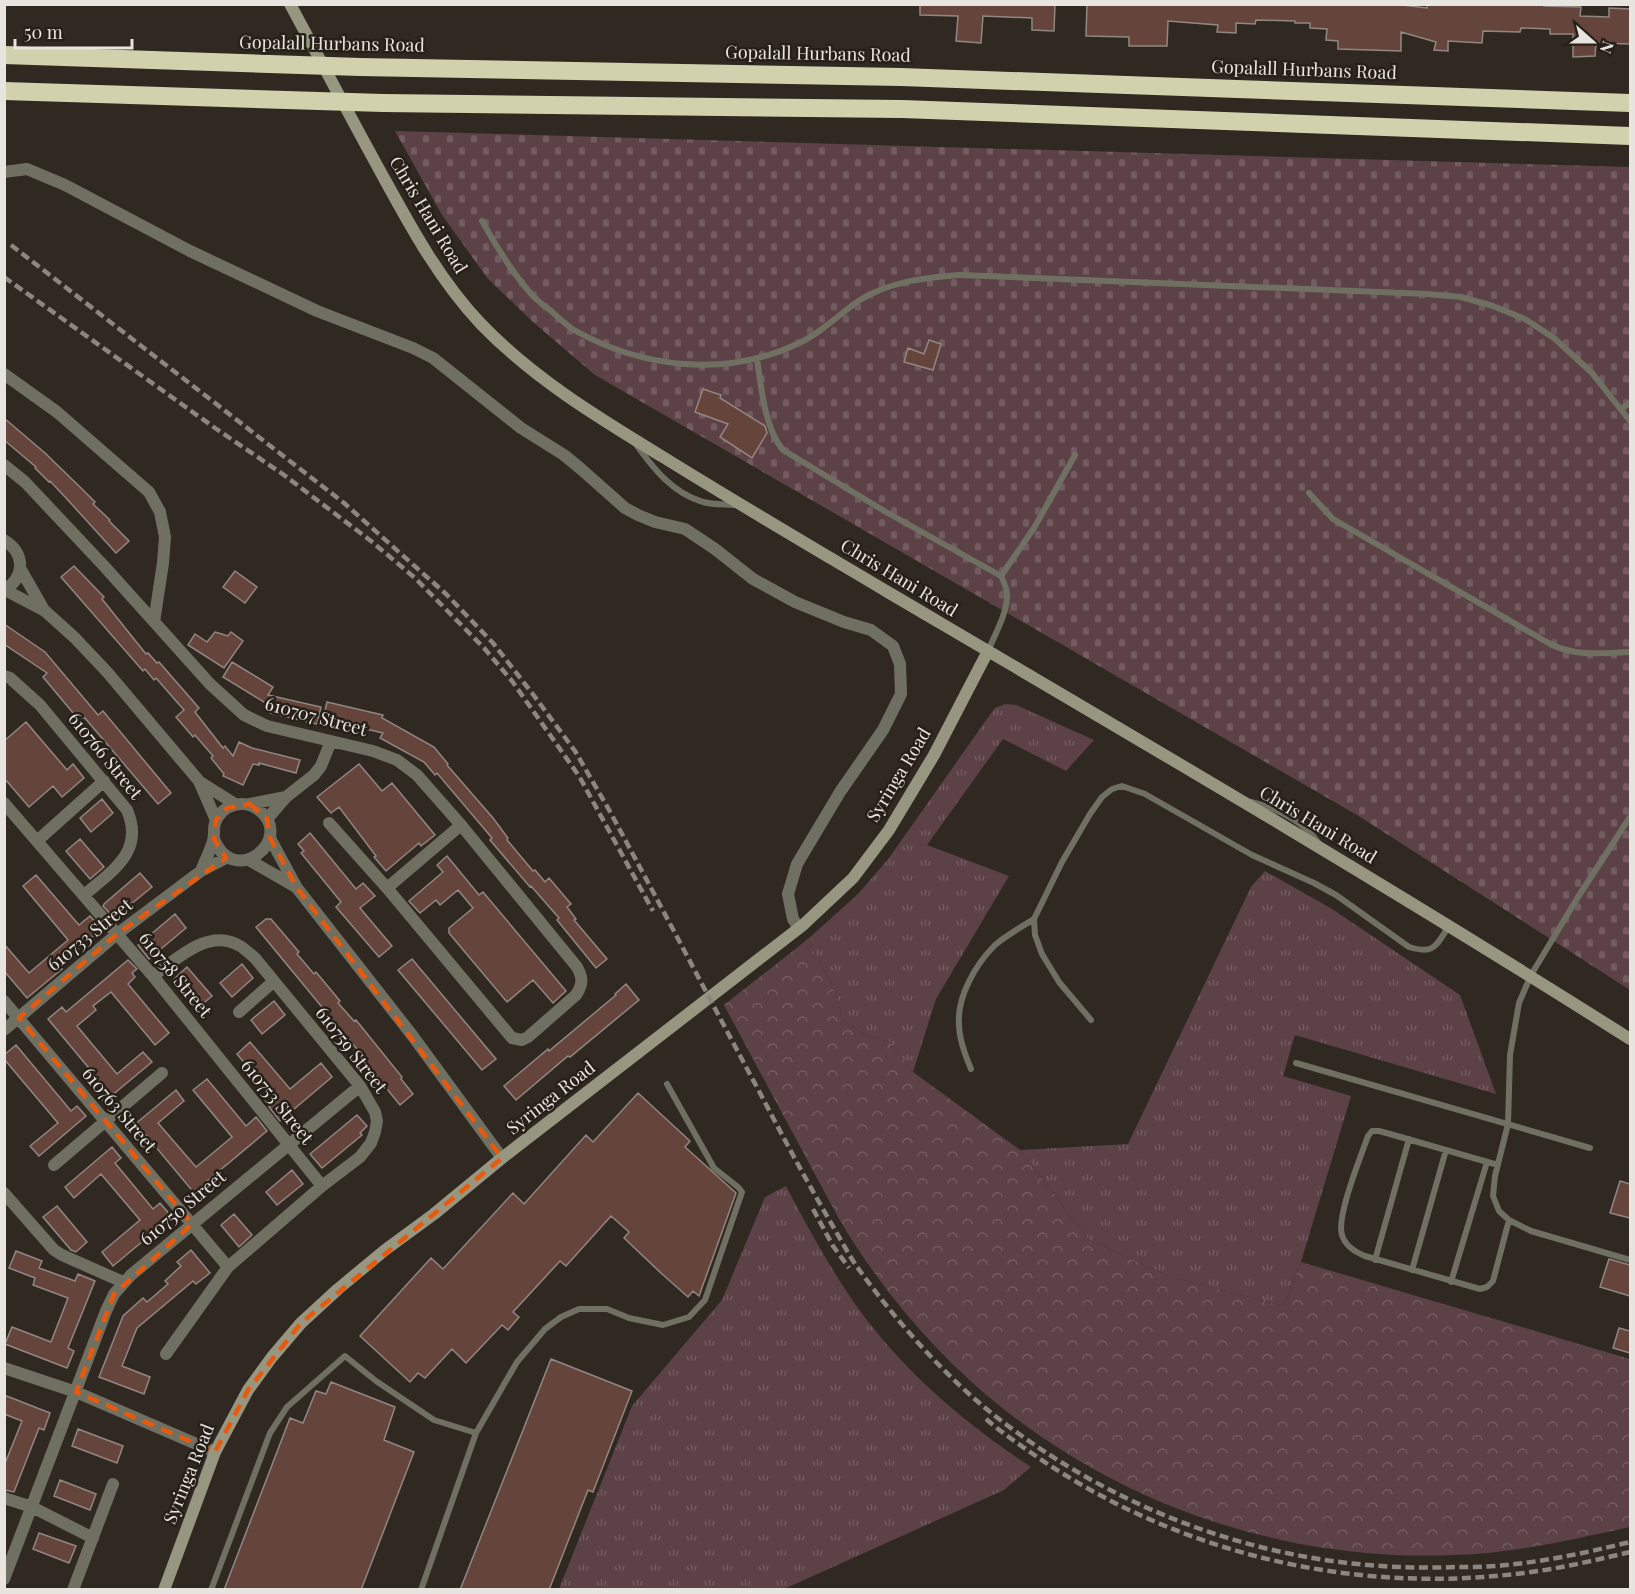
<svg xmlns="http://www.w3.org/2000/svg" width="1635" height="1594" viewBox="0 0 1635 1594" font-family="'Playfair Display',serif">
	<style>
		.grass { fill: url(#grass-tufts) }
		.forest { fill: url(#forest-crowns) }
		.cemetery { fill: url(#cemetery-stones) }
		.building { fill: #65453b; stroke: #928682; stroke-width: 1.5 }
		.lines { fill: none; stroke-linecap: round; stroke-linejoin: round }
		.lane { stroke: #707062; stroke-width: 6 }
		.street { stroke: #707062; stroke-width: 12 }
		.secondary { stroke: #979781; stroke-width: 12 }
		.highway { stroke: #d1d1ad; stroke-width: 18 }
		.rail { stroke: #8b8680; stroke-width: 4.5; stroke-dasharray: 9 4.5; stroke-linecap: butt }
		.marked { fill: none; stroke: #e8590c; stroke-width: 4.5; stroke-dasharray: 12 8; stroke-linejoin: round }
		.labels { text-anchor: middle; stroke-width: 5; stroke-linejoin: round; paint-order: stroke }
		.street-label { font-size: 18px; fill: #e8e4df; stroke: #262019 }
	</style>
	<defs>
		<pattern id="grass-tufts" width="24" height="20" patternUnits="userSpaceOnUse" patternTransform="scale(1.5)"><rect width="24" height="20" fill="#5c4147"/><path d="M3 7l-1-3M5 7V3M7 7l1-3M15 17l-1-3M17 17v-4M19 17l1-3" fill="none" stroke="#735c61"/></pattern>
		<pattern id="forest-crowns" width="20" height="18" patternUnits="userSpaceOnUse" patternTransform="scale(1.5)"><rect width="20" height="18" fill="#5c4147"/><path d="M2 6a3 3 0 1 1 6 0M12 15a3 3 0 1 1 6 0" fill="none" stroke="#735c61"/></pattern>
		<pattern id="cemetery-stones" width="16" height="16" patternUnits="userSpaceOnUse" patternTransform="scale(1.5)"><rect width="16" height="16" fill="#5c4147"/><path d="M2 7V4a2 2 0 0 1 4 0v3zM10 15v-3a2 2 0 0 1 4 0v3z" fill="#735c61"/></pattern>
	</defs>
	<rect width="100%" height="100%" fill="#302922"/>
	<path class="grass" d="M1005 704 1016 705 1094 740 1066 771 1003 739 927 845 1009 876 936 999 913 1072 890 1042 867 1036 843 1021 837 996 808 939 858 894 889 858 989 716 995 708Z
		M1265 871 1332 909 1460 995 1496 1094 1295 1035 1283 1076 1351 1096 1301 1262 1284 1306 1171 1277 1089 1240 1020 1150 1128 1144 1251 887Z
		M786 1186C809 1230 833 1274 863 1315 909 1376 967 1425 1031 1467L1004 1490 784 1589H559L632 1406 722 1300 765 1197Z"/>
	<path class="forest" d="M808 939 837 996 843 1021 867 1036 890 1042 913 1072 1020 1150 1089 1240 1171 1277 1284 1306 1301 1262 1630 1359V1527C1572 1540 1514 1553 1454 1555 1259 1563 1066 1486 933 1344 897 1306 866 1264 839 1219L724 1005Z"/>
	<path class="cemetery" d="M395 131 1630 167V990L1357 815 595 375 533 322 488 279 442 215Z"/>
	<path class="building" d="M920 4H1055L1054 31 1032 30V18L983 16 981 43 956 41 958 16 920 15Z
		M1087 4H1392L1427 8V4H1544V6L1581 7 1580 16 1609 17V8L1630 9V44L1596 43 1595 56 1573 57V34H1550V29L1521 28 1520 32 1483 31 1482 43 1448 41V51L1434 50 1436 42 1401 32V51L1338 49V41L1326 40 1327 29 1310 28V23H1295V21L1256 20 1255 24 1236 23V33L1217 32 1218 25 1168 21 1167 46H1129V37L1086 36Z
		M929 340 941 344 933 370 904 362 908 348 924 354Z
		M703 389 721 395 720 398 765 426 767 433 752 458 720 437 728 424 695 412Z
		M4 418 45 453 81 488 95 502 93 504 110 520 109 521 129 541 116 553 66 498 50 481 49 482 35 468 36 467 4 440Z
		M74 566 104 597 102 599 146 654 148 653 157 663 159 662 199 708 195 712 223 748 225 746 233 756 239 742 252 748 300 760 296 773 259 763V765L253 764 243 785 223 776 224 774 211 758 213 756 195 735 193 737 176 717 184 710 156 678 154 680 145 669 143 671 61 577Z
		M235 571 257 587 245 603 223 587Z
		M4 624 45 652 98 715 103 711 171 793 158 804 84 717 79 720 43 677 47 673 4 644Z
		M215 632 228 636 231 632 243 641 224 668 188 645 195 634 207 642Z
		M232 662 273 687 268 695 321 707 317 724 270 713 272 707 223 677Z
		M327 702 383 715 382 718 434 747 448 764 447 765 493 818 508 838 507 840 533 871 535 870 545 882 549 878 571 904 567 907 576 919 574 920 607 959 596 968 557 920 559 918 531 886 530 887 490 840 492 838 437 773 435 775 424 762 380 738 383 733 323 719Z
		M26 722 67 770 73 764 84 778 62 797 53 786 29 807 4 778V741Z
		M359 764 382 791 392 783 435 835 421 846 419 843 386 871 374 857 376 856 339 807 331 813 317 797Z
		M102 799 113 813 91 832 80 818Z
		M310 833 356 889 363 883 375 896 360 908 392 946 379 957 336 907 341 902 301 853 304 851 298 844Z
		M80 839 104 867 90 879 66 851Z
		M447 856 479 895 483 892 566 991 553 1003 533 980 507 1002 459 945 449 933V928L473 908 458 890 440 905 436 900 420 913 409 901 443 872 437 865Z
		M140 873 152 887 114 918 103 906 104 904Z
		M36 875 79 925 90 916 102 929 58 965 62 969 27 998 4 971V944L29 973 68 940 23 886Z
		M175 914 186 928 149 959 138 945Z
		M266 919H271L299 952 297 954 314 974 316 972 340 1001 338 1003 354 1021 356 1020 402 1077 401 1079 413 1094 400 1105 364 1061 366 1060 342 1031 340 1032 325 1014 326 1012 256 927Z
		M412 959 496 1059 482 1070 398 970Z
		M128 960 137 969 132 973 135 977 128 984 169 1033 155 1045 111 992 93 1006 96 1010 77 1026 117 1074 143 1052 152 1062 104 1102 96 1091 103 1085 48 1019 62 1007 66 1012Z
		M242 964 253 978 232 997 220 983Z
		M187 967 212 996 198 1008 174 979Z
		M626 984 639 1000 570 1057 568 1056 516 1100 504 1086 548 1049 549 1051 616 995 615 994Z
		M274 1001 285 1015 262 1034 251 1020Z
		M250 1042 290 1089 321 1063 332 1077 280 1121 269 1107 276 1101 237 1054Z
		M16 1045 71 1111 77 1106 86 1116 39 1156 30 1146 58 1123 4 1059V1055Z
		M207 1079 246 1126 256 1117 267 1131 207 1181 214 1188 200 1200 145 1134 137 1141 128 1130 176 1090 184 1101 158 1123 196 1167 232 1137 193 1090Z
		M638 1093 690 1141 685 1147 736 1193 699 1296 693 1291 688 1297 662 1274 624 1238 629 1232 611 1216 566 1266 560 1261 513 1312 519 1317 508 1330 502 1325 466 1363 452 1349 425 1378 418 1373 410 1382 360 1336 431 1258 443 1269 513 1193 524 1204 586 1135 593 1142Z
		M357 1115 367 1126 360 1133 362 1135 322 1168 310 1154Z
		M112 1147 121 1158 115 1163 153 1209 160 1203 172 1217 113 1266 102 1252 140 1220 101 1174 74 1198 65 1187Z
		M292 1170 303 1184 277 1205 266 1192Z
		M1620 1181 1630 1184V1218L1610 1213Z
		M57 1206 87 1242 76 1252 71 1250 43 1217Z
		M234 1214 252 1235 239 1247 221 1225Z
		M191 1250 210 1273 196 1284 193 1281 137 1328 122 1366 150 1377 144 1394 99 1377 123 1316 143 1298 147 1302 168 1284 165 1281 181 1266 177 1262Z
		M16 1251 42 1261 39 1268 75 1281 78 1274 95 1281 68 1348 74 1351 67 1368 5 1344 12 1327 51 1342 68 1298 33 1285 35 1278 9 1268Z
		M1609 1259 1630 1265V1296L1600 1287Z
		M1619 1328 1630 1331V1353L1613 1348Z
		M551 1359 632 1391 593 1492 588 1490 549 1590H460Z
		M331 1382 395 1407 384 1440 414 1452 361 1590H224L290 1418 303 1423 316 1391 326 1394Z
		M4 1395 50 1413 44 1430 39 1428 14 1492 4 1490V1466L22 1421 4 1414Z
		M78 1429 123 1446 117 1463 72 1446Z
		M60 1480 96 1494 90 1510 54 1496Z
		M39 1533 76 1546 69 1563 33 1549Z"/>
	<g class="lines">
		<path class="lane" d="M482 221C497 247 512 273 533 296 538 301 544 306 550 310 558 317 566 325 574 330 642 368 725 378 797 344 820 334 839 314 860 300 890 281 926 278 960 275L1427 294 1461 297 1493 306 1525 319 1554 338 1592 373 1630 421
			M757 359C761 387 765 429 783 450L886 512 1001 576C1004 582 1007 588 1007 595 1007 614 995 634 988 651
			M1621 409 1630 403
			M635 443C653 468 672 493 703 502 713 505 725 504 736 505
			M1309 493 1333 519 1552 645C1579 657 1602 653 1630 652
			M1001 576 1034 528 1075 455
			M1251 802C1277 808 1305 822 1320 845
			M1630 817 1578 897 1531 975 1519 1003 1510 1055 1508 1124 1495 1176 1493 1196 1499 1211 1509 1220 1531 1231 1630 1260
			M1091 1020 1059 982 1042 954 1035 935 1034 919 1062 862 1090 814 1102 797 1112 789 1122 786 1145 794 1252 855 1314 883 1336 895 1409 947C1435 955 1436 945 1449 926
			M1296 1063 1590 1148
			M971 1069C965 1055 959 1039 959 1024 957 996 976 964 995 945 1007 935 1021 927 1034 919
			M1498 1165 1390 1134 1379 1131H1372L1368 1136C1361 1156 1336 1217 1342 1235 1345 1245 1355 1252 1365 1256L1480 1289 1487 1287 1493 1281 1509 1220
			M1375 1260 1409 1139
			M1412 1270 1446 1150
			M1451 1282 1487 1162
			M211 1590 270 1433 287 1407 345 1356 376 1381 434 1420 476 1433
			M421 1590 476 1433 517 1362 545 1329 561 1317 579 1309H607L629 1318 663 1325 689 1317 705 1300 742 1192 738 1187 714 1168 667 1084"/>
		<path class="street" d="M4 172 27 169 65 185 190 251 317 311 413 348 433 358 521 428 564 455 581 469 625 508 638 515 655 522 685 529 715 549 753 579 795 602 844 622 871 630 893 646 900 664 901 694 883 730 840 792 797 864 788 894 793 919 799 928
			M4 374 57 412 149 492 160 512 165 537 163 563 154 622
			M4 465 25 482 104 566 210 684 244 715 267 726 373 751 397 760 417 775 461 825 577 967C583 978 583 984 576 995L528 1037 522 1040 512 1038 387 888 329 823
			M4 540C25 553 26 577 4 590
			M20 568 44 610
			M5 590 45 611 75 638 108 673 199 781 216 820
			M4 676 10 678 40 705 127 810C145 852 112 871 84 895
			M200 782 235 804
			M4 803 153 976 322 1186
			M250 804 286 797
			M267 819 286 797 314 775 321 766 331 741
			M270 838 297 888 412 1035 502 1158
			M37 841 104 781
			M249 860 296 887
			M201 871C205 861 210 851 213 841 215 835 213 829 215 823 222 804 245 798 260 811 295 840 233 889 214 839
			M387 888 461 825
			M153 976C177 959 209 927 240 946 245 949 250 954 255 958L360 1086 375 1112 377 1121 375 1132 371 1143 360 1157 322 1186 228 1267 166 1354
			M4 1001 228 1267
			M239 1012 274 981
			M4 1030 117 934 201 871 228 857
			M54 1165 162 1073
			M4 1193 54 1250 62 1255 123 1282
			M4 1368 76 1392 215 1452
			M4 1498 32 1507 93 1538
			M4 1579 106 1311 114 1294 131 1275 360 1086
			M73 1590 113 1484"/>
		<path class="secondary" d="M290 4C322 63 353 122 385 180 413 231 441 282 481 324 534 379 599 418 663 457 737 503 812 547 886 591 1136 738 1386 884 1630 1039
			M164 1590 215 1452 248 1390 272 1357 301 1323 338 1289 385 1250 434 1214 502 1158 803 925 853 878 889 830 934 755 988 651"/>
		<path class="highway" d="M4 55 360 67 901 77 1630 103
			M4 91 383 103 902 109 1630 136"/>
		<path class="rail" d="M11 245 344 503 446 594 493 643 532 693 575 751 608 808C659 902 709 998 760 1093 783 1137 806 1180 831 1223 840 1238 849 1256 860 1271 898 1323 947 1379 999 1419 1131 1521 1290 1574 1457 1567 1473 1567 1490 1567 1506 1565 1548 1561 1589 1552 1630 1542
			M4 277 215 428 284 475 371 541 415 578 484 648 512 681 579 776 653 911
			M813 1209 833 1246 849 1268
			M986 1419C1001 1432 1017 1443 1033 1454 1172 1551 1346 1594 1515 1574 1554 1570 1592 1561 1630 1552"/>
	</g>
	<path class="marked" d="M250 804 267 819 270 838 297 888 502 1158 301 1323 248 1390 215 1452 76 1392 114 1294 192 1224 19 1018 117 934 226 858 214 839 216 820 227 808Z"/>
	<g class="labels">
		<g class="street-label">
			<text transform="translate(332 44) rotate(1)" y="6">Gopalall Hurbans Road</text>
			<text transform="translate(818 54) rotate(1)" y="6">Gopalall Hurbans Road</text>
			<text transform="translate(1304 70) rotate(2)" y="6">Gopalall Hurbans Road</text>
			<text transform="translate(428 215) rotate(59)" y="6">Chris Hani Road</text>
			<text transform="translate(899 578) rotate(31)" y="6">Chris Hani Road</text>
			<text transform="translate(316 717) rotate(15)" y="6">610707 Street</text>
			<text transform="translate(105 756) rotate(51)" y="6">610766 Street</text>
			<text transform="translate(899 775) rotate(-59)" y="6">Syringa Road</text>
			<text transform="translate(1318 825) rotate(31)" y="6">Chris Hani Road</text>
			<text transform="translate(90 935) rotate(-39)" y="6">610733 Street</text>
			<text transform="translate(175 975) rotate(51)" y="6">610758 Street</text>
			<text transform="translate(351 1050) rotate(52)" y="6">610759 Street</text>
			<text transform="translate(551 1098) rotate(-38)" y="6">Syringa Road</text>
			<text transform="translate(277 1102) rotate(51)" y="6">610753 Street</text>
			<text transform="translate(119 1110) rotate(50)" y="6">610763 Street</text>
			<text transform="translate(183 1208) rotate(-40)" y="6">610750 Street</text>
			<text transform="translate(189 1474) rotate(-68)" y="6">Syringa Road</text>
		</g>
	</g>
	<rect width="1635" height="1594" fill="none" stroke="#e8e4df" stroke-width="12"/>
	<g transform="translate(1593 42) rotate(111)" stroke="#262019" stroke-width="4.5" paint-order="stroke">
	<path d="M0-4.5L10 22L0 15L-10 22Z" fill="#e8e4df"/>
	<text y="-9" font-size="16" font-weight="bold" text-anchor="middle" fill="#e8e4df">N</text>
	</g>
	<path d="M15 39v9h117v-9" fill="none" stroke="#e8e4df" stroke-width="3"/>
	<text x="24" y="39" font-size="18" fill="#e8e4df" stroke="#262019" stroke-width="4.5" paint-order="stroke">50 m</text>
</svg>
